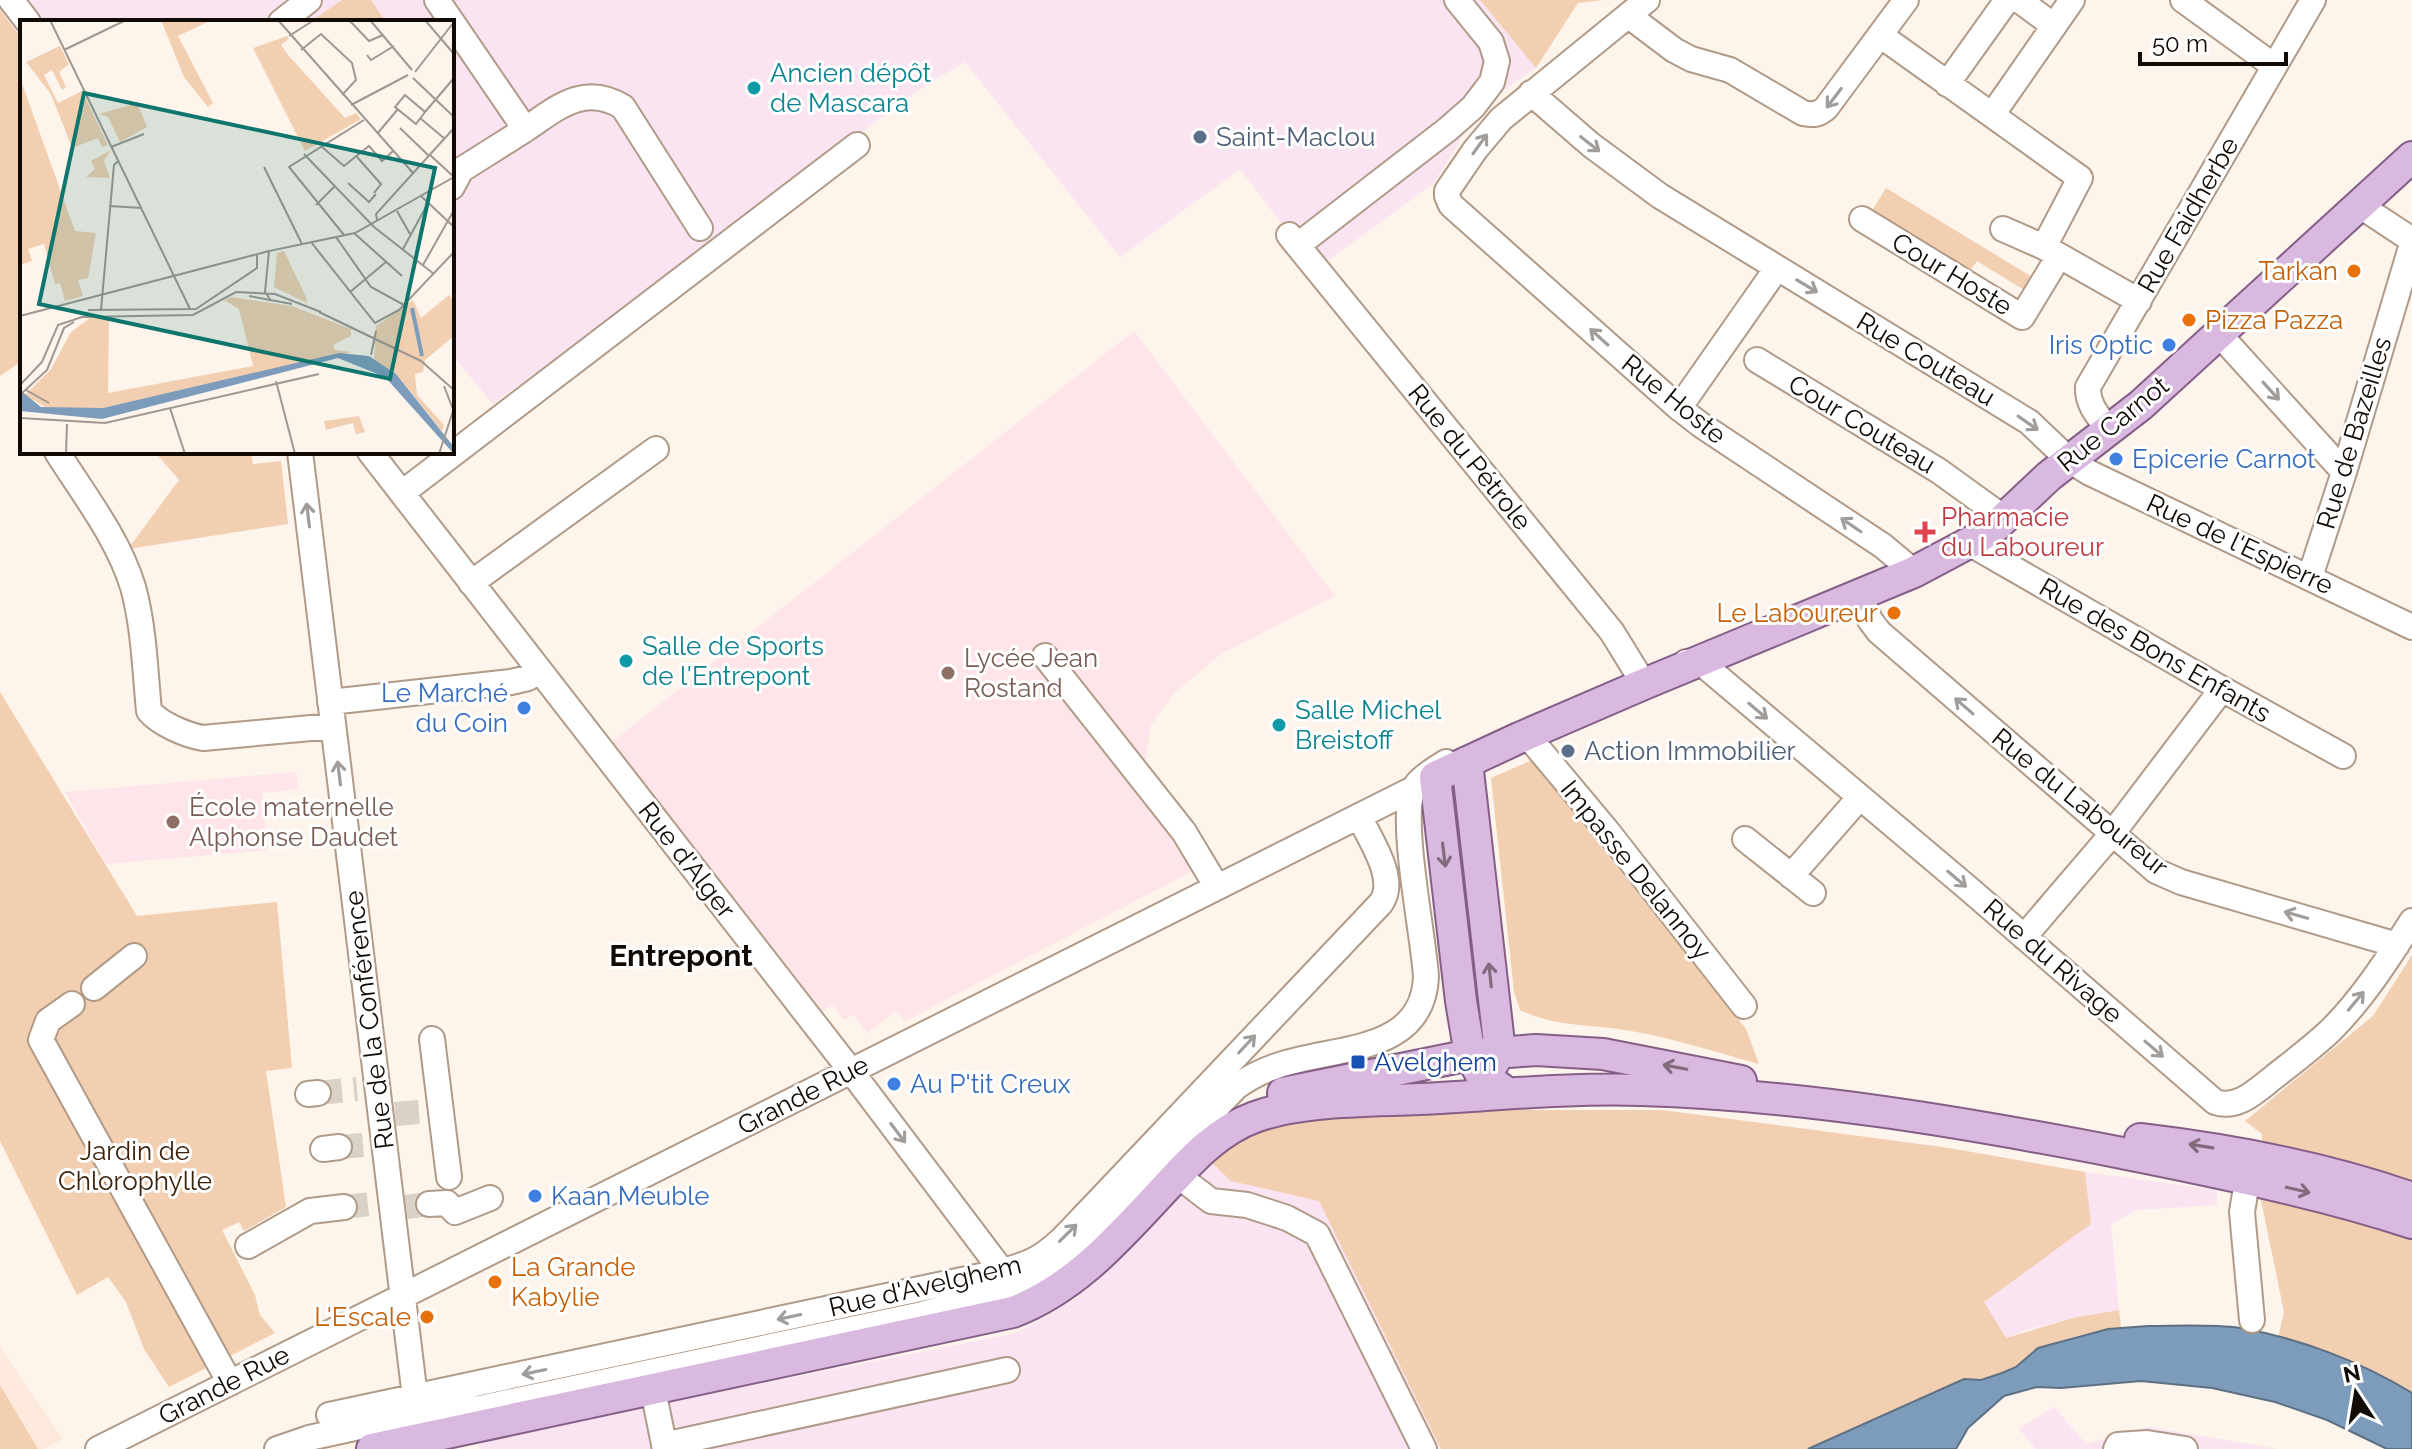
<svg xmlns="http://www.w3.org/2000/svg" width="2412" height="1449" viewBox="0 0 2412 1449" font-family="Raleway,sans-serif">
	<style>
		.built { fill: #fdeadc }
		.industrial { fill: #fbe4f1 }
		.education { fill: #ffe4e9 }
		.green { fill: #f3cfb1 }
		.water { fill: #7d9cbb; stroke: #5d7084; stroke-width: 2 }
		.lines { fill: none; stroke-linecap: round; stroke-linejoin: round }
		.minor-tunnel { stroke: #dad1c9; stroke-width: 24; stroke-dasharray: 24 12; stroke-linecap: butt }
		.minor-casing { stroke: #b09a88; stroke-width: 28 }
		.major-casing { stroke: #845e86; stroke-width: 34 }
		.minor { stroke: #fff; stroke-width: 24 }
		.major { stroke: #dab9e0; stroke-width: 30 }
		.oneway { stroke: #a09d9b }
		.oneway2 { stroke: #806b7d }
		.culture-dot { fill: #0f9aa8; stroke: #fff; stroke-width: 3 }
		.service-dot { fill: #5c6f8a; stroke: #fff; stroke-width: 3 }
		.food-dot { fill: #e8710a; stroke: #fff; stroke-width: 3 }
		.shop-dot { fill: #3f7fe0; stroke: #fff; stroke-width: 3 }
		.health-dot { fill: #e0444e; stroke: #fff; stroke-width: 3 }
		.education-dot { fill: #8d6e63; stroke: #fff; stroke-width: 3 }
		.transit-dot { fill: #1a4fb4; stroke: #fff; stroke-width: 3 }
		.labels { text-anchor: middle; stroke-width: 6; stroke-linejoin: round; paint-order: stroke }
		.culture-label { font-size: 26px; fill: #0d838f; stroke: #fff; text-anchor: start }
		.service-label { font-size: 26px; fill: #4e5e75; stroke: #fff; text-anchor: start }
		.street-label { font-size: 26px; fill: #120b05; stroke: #fff }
		.food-label { font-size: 26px; fill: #c56008; stroke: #fff; text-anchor: end }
		.shop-label { font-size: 26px; fill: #366cbe; stroke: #fff; text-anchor: start }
		.health-label { font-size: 26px; fill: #be3a42; stroke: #fff; text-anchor: start }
		.education-label { font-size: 26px; fill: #785e54; stroke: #fff; text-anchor: start }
		.transit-label { font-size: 26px; fill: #164399; stroke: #fff; text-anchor: start }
		.park-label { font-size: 26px; fill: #3c220a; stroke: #fff }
		.quarter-label { font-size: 30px; font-weight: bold; fill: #120b05; stroke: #fff }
		.inset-river { fill: none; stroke: #7d9cbb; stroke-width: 4 }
		.inset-road { fill: none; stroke: #9f9790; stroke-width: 2 }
		.view { fill: #0f766e; fill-opacity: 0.15; stroke: #0f766e; stroke-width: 4 }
		.inset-edge { fill: none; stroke: #120b05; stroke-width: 4 }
	</style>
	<rect width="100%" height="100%" fill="#fdf4ec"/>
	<path class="built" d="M0 1346 63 1439 44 1449H0Z"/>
	<path class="industrial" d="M0 0H1480L1536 68 1482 105 1433 184 1316 269 1240 169 1120 257 965 62 923 87 493 404 452 355V22H22V39L0 10Z
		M1498 1110H1662L1949 1148 2085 1172 2217 1190V1205L2137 1210 2111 1224 2119 1310 2073 1318 2029 1329 1934 1365 1736 1449H479L478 1440 1016 1333 1077 1298 1209 1160Z
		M2054 1407 2086 1444 2148 1427 2278 1449H2036L2019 1429Z"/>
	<path class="education" d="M1134 331 1335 596 1221 654 1174 693 1151 725 1145 764 1216 859 905 1021 896 1011 867 1033 853 1014 844 1020 833 1005 823 1011 612 742Z
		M296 772 298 789 262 793 268 850 106 864 65 792Z"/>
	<path class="green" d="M342 0H371L386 22H310Z
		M1480 0H1604L1578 3 1536 68Z
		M0 10 22 39V361L0 376Z
		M1886 188 2037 280 2029 293 1977 261 1968 274 1870 214Z
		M155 452H251L253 464 281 461 288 524 128 549 179 480Z
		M0 692 137 916 277 902 292 1068 266 1071 286 1207 244 1231 239 1222 222 1230 255 1295 260 1315 275 1333 169 1387 144 1349 126 1302 108 1277 77 1295 0 1141Z
		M1532 760 1746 1029 1759 1064C1715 1052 1670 1037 1625 1030 1587 1024 1556 1027 1520 1010L1514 992 1491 778Z
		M2412 955V1393L2366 1369 2278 1338 2284 1312 2260 1195 2262 1134 2245 1121 2373 1016Z
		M1498 1110H1662L1949 1148 2085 1172 2091 1224 1984 1302 2006 1338 2073 1318 2119 1310 2121 1328C2096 1330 2066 1338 2042 1347 2036 1349 2033 1354 2028 1358 2010 1374 1987 1381 1964 1379L1808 1449H1441L1319 1201 1231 1181 1209 1160 1248 1135 1302 1119Z
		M0 1385 38 1449H0Z"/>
	<path class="water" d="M2148 1326C2178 1326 2210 1324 2240 1328 2299 1338 2362 1362 2412 1393V1449H2387L2327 1420 2275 1402 2212 1388 2141 1381 2061 1388 2037 1387 2004 1396 1968 1428 1956 1449H1808L1964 1379 1981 1380 2002 1373 2016 1367 2038 1348 2108 1329Z"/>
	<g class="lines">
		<path class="minor-tunnel" d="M318 1093 357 1089
			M395 1114 420 1112
			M339 1147 364 1145
			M344 1207 371 1204
			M406 1207 429 1204"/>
		<g class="minor-casing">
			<path id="minor" d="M11 0 28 22
				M437 0 525 129
				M1647 0 1501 119 1475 150 1447 191V196L1451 205 1679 408 1701 425 1883 546 1914 572 1929 566
				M2019 0 2054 26 2072 0
				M2183 0 2274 66
				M1629 16 1674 50 1691 59 1730 70 1803 113C1813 115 1818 115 1826 108L1906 0
				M281 22 309 0
				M1880 35 2080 178 2044 247
				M1947 84 2007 0
				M1531 93 1591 145 1660 196 2029 422 2069 460 2090 473 2412 627
				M1992 115 2054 26
				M452 187 461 170C483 156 504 143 526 129 557 108 584 83 623 107L700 228
				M2359 205 2412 240
				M1862 219 2022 317 2059 256
				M2003 229 2044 247 2139 301
				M1289 235 1612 632 1644 684
				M1298 245 1448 129 1473 107 1492 82 1497 61 1491 42 1457 0
				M2218 333 2344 472
				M1757 360 1939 471 2004 518
				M1679 408 1777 268
				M2109 430C2099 417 2087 405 2088 387L2313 0
				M57 452C84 495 118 538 133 587 144 627 145 670 149 711 160 724 186 735 203 738L333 726
				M300 452 415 1397
				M370 452 851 1071 1002 1271
				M402 493 857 145
				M1969 543 2222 689 2343 756
				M2310 577 2344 472 2412 244
				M471 583 656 449
				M1859 594 1870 620 1879 632 2156 871 2181 882 2397 945
				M1045 656 1184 832 1217 887
				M1686 662 1699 661 1969 889 2215 1102C2238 1110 2257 1090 2274 1077 2293 1062 2313 1047 2331 1030 2363 998 2388 959 2412 921
				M330 702 511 682 528 678 539 671
				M1527 735 1608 832 1744 1006
				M1745 839 1813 893
				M1791 876 1860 797
				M2024 937 2112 834 2222 689
				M94 988 134 956
				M72 1004 48 1021 41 1040 230 1383
				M432 1039 449 1177
				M308 1094 318 1093
				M323 1149 339 1147
				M2250 1163 2242 1212 2252 1320
				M1177 1175 1211 1201 1247 1205 1287 1218 1317 1234 1424 1449
				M429 1204 447 1203 455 1212 490 1198
				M248 1246 310 1211 344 1207
				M653 1390 665 1449
				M329 1415 976 1277C996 1272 1018 1269 1036 1259 1058 1247 1075 1225 1092 1208L1381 903C1398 879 1370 840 1359 816
				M664 1445 1007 1370
				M98 1449 1423 784
				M277 1449 309 1438 414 1415 480 1408 918 1315 1021 1288 1062 1265 1094 1236 1236 1087C1255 1073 1275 1065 1298 1060 1350 1047 1423 1047 1426 977 1424 938 1399 819 1413 790 1418 779 1435 769 1446 762
				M2116 1449 2118 1445 2147 1443 2185 1449"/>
		</g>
		<g class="major-casing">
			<path id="major" d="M1467 762 1500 1052 1491 1067
				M1283 1093 1470 1055 1536 1050 1603 1054 1741 1081
				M1507 1093 1480 1073 1470 1055 1461 1001 1435 777 1519 738 1644 684 1914 572 1978 538 1996 526 2049 476 2141 405 2412 157
				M2140 1139C2233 1150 2324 1167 2412 1198
				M372 1449 1013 1312C1078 1287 1121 1235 1168 1185 1193 1158 1219 1130 1255 1117 1307 1098 1383 1102 1440 1098 1507 1094 1574 1088 1641 1090 1803 1095 1963 1122 2122 1153 2220 1173 2317 1192 2412 1223"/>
		</g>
		<use href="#minor" class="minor"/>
		<use href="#major" class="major"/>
	</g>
	<defs><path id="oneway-shaft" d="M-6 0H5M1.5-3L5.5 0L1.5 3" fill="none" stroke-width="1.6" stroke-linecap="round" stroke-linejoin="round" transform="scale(2)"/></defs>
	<g class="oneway">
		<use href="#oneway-shaft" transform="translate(1834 98) rotate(127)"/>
		<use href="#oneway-shaft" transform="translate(1480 144) rotate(-54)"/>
		<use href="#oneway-shaft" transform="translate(1590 144) rotate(38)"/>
		<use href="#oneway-shaft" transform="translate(1807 286) rotate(31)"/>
		<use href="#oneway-shaft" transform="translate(1599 337) rotate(-138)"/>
		<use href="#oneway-shaft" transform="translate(2271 391) rotate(48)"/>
		<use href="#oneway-shaft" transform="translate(2028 423) rotate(35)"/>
		<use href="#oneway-shaft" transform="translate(308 515) rotate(-97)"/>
		<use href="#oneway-shaft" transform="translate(1851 525) rotate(-146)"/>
		<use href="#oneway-shaft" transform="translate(1964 706) rotate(-139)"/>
		<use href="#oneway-shaft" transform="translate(1758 711) rotate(40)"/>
		<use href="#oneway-shaft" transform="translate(339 773) rotate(-97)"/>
		<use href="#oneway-shaft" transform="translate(1957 879) rotate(40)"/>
		<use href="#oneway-shaft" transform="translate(2296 915) rotate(-164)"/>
		<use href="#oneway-shaft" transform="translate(2356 1001) rotate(-50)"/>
		<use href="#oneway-shaft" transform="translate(1247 1044) rotate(-47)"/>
		<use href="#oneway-shaft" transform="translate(2154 1049) rotate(41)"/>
		<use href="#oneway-shaft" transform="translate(898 1133) rotate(53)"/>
		<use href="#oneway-shaft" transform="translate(1068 1233) rotate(-45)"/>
		<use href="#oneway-shaft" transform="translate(789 1317) rotate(168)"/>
		<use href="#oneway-shaft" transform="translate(534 1372) rotate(168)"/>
	</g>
	<g class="oneway2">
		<use href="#oneway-shaft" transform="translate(1444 855) rotate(83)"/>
		<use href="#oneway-shaft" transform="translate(1490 975) rotate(-96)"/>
		<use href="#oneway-shaft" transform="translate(1675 1067) rotate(-169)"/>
		<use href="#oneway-shaft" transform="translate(2201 1146) rotate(-171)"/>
		<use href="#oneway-shaft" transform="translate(2298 1190) rotate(13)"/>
	</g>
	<g class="culture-dot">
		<circle cx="754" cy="88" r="8"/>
		<circle cx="626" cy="661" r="8"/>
		<circle cx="1279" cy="725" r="8"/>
	</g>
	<g class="service-dot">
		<circle cx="1200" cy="137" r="8"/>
		<circle cx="1568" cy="751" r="8"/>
	</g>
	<g class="food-dot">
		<circle cx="2354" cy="271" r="8"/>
		<circle cx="2189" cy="320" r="8"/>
		<circle cx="1894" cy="613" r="8"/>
		<circle cx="495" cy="1282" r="8"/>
		<circle cx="427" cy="1317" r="8"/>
	</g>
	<g class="shop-dot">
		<circle cx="2169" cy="345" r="8"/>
		<circle cx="2116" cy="459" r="8"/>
		<circle cx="524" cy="708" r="8"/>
		<circle cx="894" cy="1084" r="8"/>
		<circle cx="535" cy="1196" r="8"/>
	</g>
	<path class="health-dot" d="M1921 520h8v8h8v8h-8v8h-8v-8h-8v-8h8z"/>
	<g class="education-dot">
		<circle cx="948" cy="673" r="8"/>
		<circle cx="173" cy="822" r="8"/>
	</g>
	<rect class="transit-dot" x="1350" y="1054" width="16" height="16" rx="4"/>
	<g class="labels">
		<g class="culture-label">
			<text x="770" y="82">Ancien dépôt<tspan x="770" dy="30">de Mascara</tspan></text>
			<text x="642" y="655">Salle de Sports<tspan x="642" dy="30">de l'Entrepont</tspan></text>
			<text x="1295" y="719">Salle Michel<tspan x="1295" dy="30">Breistoff</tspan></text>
		</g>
		<g class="service-label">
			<text x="1216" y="146">Saint-Maclou</text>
			<text x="1584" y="760">Action Immobilier</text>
		</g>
		<g class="street-label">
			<text transform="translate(2188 215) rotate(-60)" y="9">Rue Faidherbe</text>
			<text transform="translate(1952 274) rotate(31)" y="9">Cour Hoste</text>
			<text transform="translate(1926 359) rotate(31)" y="9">Rue Couteau</text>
			<text transform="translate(1674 399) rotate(39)" y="9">Rue Hoste</text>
			<text transform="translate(1862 424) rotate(31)" y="9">Cour Couteau</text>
			<text transform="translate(2113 424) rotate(-39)" y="9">Rue Carnot</text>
			<text transform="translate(2354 433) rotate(-73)" y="9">Rue de Bazeilles</text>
			<text transform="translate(1470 457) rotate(51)" y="9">Rue du Pétrole</text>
			<text transform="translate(2240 544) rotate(25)" y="9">Rue de l'Espierre</text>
			<text transform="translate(2155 650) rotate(30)" y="9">Rue des Bons Enfants</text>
			<text transform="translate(2080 802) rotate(39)" y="9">Rue du Laboureur</text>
			<text transform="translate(687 860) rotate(52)" y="9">Rue d'Alger</text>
			<text transform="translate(1636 870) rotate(51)" y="9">Impasse Delannoy</text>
			<text transform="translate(2053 961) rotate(41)" y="9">Rue du Rivage</text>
			<text transform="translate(369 1020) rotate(-97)" y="9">Rue de la Conférence</text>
			<text transform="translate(803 1095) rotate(-27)" y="9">Grande Rue</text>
			<text transform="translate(925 1286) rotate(-13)" y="9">Rue d'Avelghem</text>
			<text transform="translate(224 1385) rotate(-27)" y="9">Grande Rue</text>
		</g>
		<g class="food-label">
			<text x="2338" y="280">Tarkan</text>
			<text x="2205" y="329" text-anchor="start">Pizza Pazza</text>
			<text x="1878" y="622">Le Laboureur</text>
			<text x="511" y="1276" text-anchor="start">La Grande<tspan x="511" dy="30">Kabylie</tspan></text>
			<text x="411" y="1326">L'Escale</text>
		</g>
		<g class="shop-label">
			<text x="2153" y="354" text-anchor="end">Iris Optic</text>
			<text x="2132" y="468">Epicerie Carnot</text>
			<text x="508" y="702" text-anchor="end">Le Marché<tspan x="508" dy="30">du Coin</tspan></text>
			<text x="910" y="1093">Au P'tit Creux</text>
			<text x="551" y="1205">Kaan Meuble</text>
		</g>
		<g class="health-label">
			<text x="1941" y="526">Pharmacie<tspan x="1941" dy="30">du Laboureur</tspan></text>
		</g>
		<g class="education-label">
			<text x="964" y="667">Lycée Jean<tspan x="964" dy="30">Rostand</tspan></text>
			<text x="189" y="816">École maternelle<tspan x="189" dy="30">Alphonse Daudet</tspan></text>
		</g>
		<g class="transit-label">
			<text x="1374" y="1071">Avelghem</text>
		</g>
		<g class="park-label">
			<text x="135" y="1160">Jardin de<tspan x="135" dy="30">Chlorophylle</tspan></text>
		</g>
		<g class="quarter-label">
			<text x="681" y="966">Entrepont</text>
		</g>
	</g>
	<g transform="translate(20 20)">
		<rect width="434" height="434" fill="#fdf4ec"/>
		<path d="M141 0H192L158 16 193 83 188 87 164 57ZM267 16 269 19 261 25 269 36 325 98 336 93 341 99 285 131 233 28ZM40 26 49 44 39 52 46 67 42 70 32 50 24 55 38 83 62 71 88 125 82 127 78 118 52 128 31 74 6 42ZM0 58 55 211 76 213 68 258 58 260 63 276 45 281 40 263 35 264 24 224 8 229 12 241 0 245ZM117 83 127 107 100 122 88 97 79 94ZM91 130 84 141 90 158 66 157 75 149 71 141ZM264 231 286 277 287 283 254 267 257 233ZM429 275 434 280V316L405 340 403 352 395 354 397 375 424 405 422 411 381 360 354 339 356 306 393 280 401 298ZM211 277 272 286 331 309V316L313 325 315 330 332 332 83 388H27L5 375 31 349 51 312 70 298H89L88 373 233 346 219 289 204 280ZM339 396 345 412 336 414 333 403 306 410 304 401Z" fill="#f3cfb1"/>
		<path d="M319 333 349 336 376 354 434 427V434L365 357 318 338 82 399 0 391V370L21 387 83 388Z" fill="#7d9cbb"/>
		<path class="inset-river" d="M392 288 402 336"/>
		<path class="inset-road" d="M30 0 170 289M258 0 393 153M329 0 349 21 363 15M350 0 392 50M405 0 434 34M269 16 294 0M44 30 106 0M281 30 301 14 332 43 336 60 322 75M347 35 351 40 374 26M395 52 434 2M393 58 434 97M385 75 405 92 396 104 375 87ZM331 85 388 55M405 92 434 58M400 98 425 119M380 108 409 136M357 114 378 89M301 126 324 146 349 126 362 141 373 131M91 127 124 114M284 134 354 207 414 254M410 135 434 157M337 137 361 164 354 173M244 147 282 224M328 163 349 182 356 174M401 176 434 207M296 185 314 167M90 186 122 188M377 191 390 214M357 200 356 194 434 108M334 213 382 256M324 215 269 147 344 100M316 217 351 267 384 285M291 222 355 303 379 290 434 232M383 229 408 183M403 245 434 190M330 272 366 242M229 276 272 284M250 279 245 272 249 231 335 213 434 157M68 290 176 289 237 248V234M81 290 94 145 99 140M299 292 401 341M0 296 249 231M351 335 356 311M400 340 434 370M256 361 275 434M0 365 22 342 38 305 62 297 173 295 216 272 255 274 301 292M424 366 434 392M6 370 29 383M0 375 27 350 44 308 54 302M150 388 165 434M0 398 85 403 299 354M46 434 47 404M419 434 433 391"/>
		<path class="view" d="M64 73 415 148 370 359 19 284Z"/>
		<rect width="434" height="434" class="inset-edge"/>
	</g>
	<g transform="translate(2356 1393) rotate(348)" stroke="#ffffff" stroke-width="6" paint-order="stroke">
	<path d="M0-6L14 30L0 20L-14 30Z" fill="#120b05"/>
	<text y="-12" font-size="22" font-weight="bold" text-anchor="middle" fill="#120b05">N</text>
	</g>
	<path d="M2140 52v12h146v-12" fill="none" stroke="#120b05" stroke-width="4"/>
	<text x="2152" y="52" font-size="24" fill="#120b05" stroke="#ffffff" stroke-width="6" paint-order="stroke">50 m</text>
</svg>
